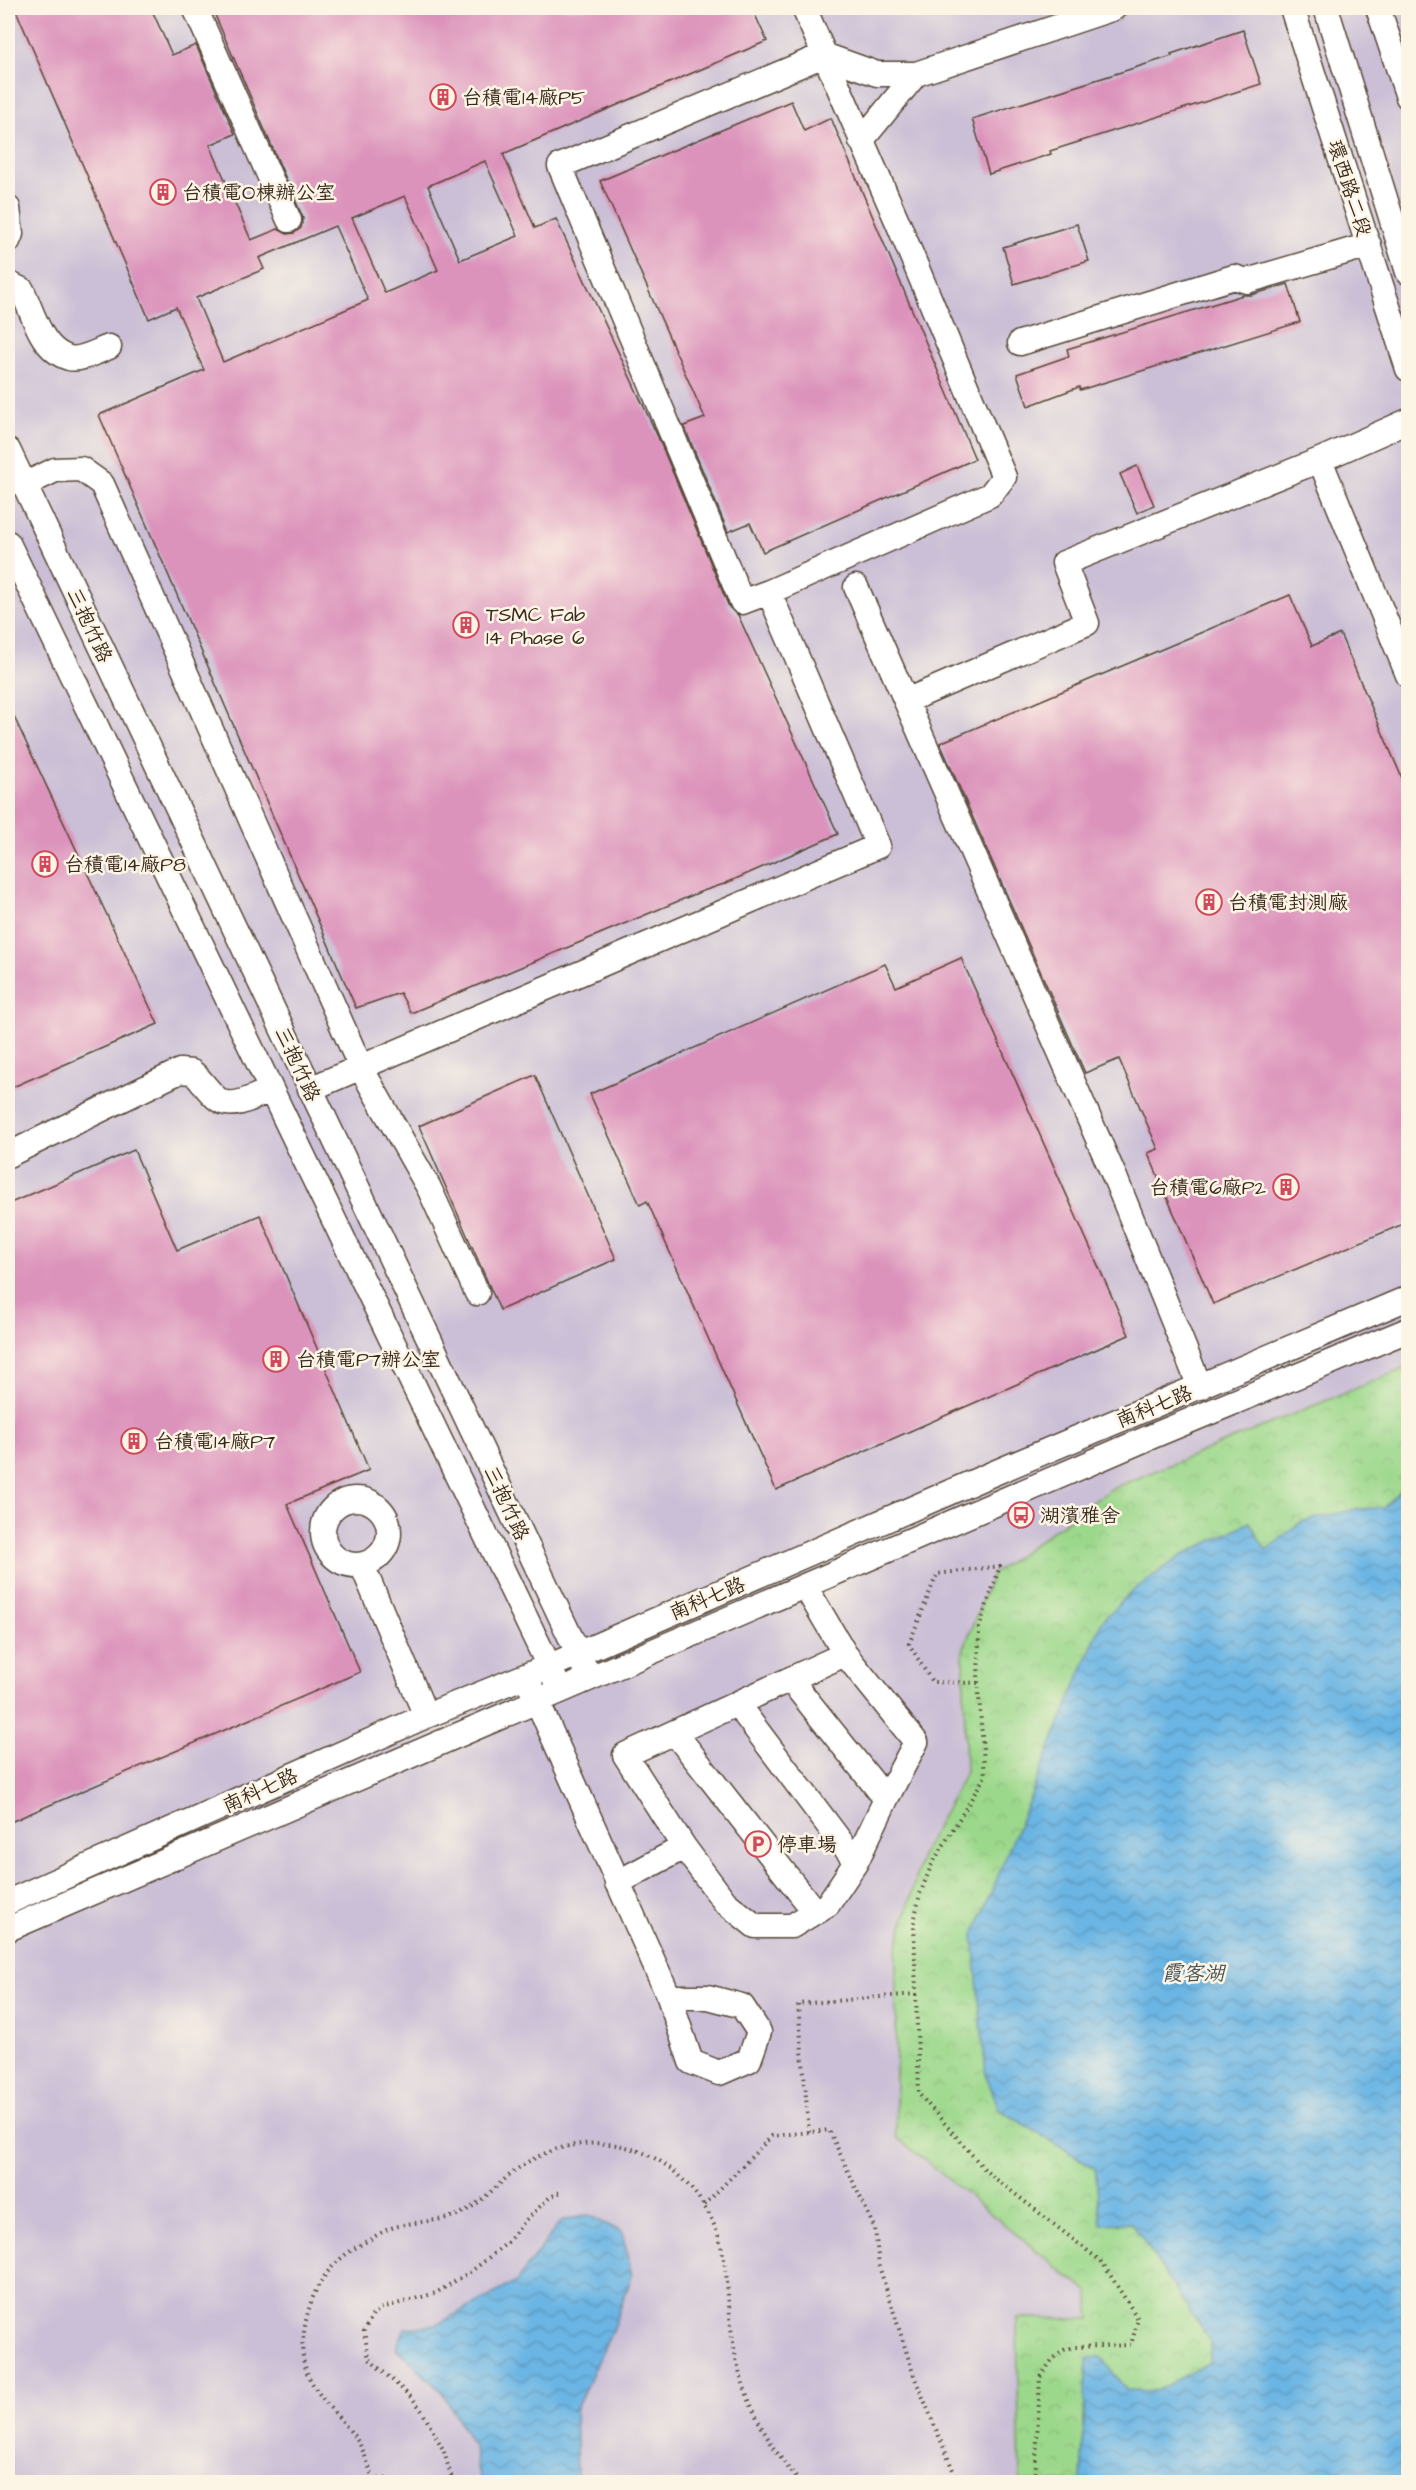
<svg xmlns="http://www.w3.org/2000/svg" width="1416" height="2490" viewBox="0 0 1416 2490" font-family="'Architects Daughter','LXGW WenKai TC',sans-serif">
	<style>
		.industrial { fill: #cabfd6 }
		.park { fill: url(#park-crowns); stroke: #6c8155; stroke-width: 1.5 }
		.water { fill: url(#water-waves); stroke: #537081; stroke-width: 1.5 }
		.building { fill: #dc93bb; fill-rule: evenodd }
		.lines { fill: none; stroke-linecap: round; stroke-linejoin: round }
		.minor-casing { stroke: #554637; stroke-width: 27 }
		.path { stroke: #554637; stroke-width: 4; stroke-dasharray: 1.5 4.5; stroke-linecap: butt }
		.minor { stroke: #fff; stroke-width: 24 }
		.labels { text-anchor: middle; stroke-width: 5; stroke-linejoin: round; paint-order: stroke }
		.poi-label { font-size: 20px; fill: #3b2a1e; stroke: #fcf5e5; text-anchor: start }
		.street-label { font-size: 20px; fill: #3b2a1e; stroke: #fcf5e5 }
		.water-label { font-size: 21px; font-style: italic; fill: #495459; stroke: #fcf5e5 }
	</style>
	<defs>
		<pattern id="park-crowns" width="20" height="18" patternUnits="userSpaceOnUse" patternTransform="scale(1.5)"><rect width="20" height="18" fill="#9cd88c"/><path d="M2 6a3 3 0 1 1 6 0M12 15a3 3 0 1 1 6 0" fill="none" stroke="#87ba78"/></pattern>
		<pattern id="water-waves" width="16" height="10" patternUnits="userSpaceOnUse" patternTransform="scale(1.5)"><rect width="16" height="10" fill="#6bb5e4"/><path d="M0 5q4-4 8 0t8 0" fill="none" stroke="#5993b8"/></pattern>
	</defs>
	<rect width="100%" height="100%" fill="#fcf5e5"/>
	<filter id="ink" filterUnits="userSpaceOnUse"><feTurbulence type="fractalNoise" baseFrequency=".0167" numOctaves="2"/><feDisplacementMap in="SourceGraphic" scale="12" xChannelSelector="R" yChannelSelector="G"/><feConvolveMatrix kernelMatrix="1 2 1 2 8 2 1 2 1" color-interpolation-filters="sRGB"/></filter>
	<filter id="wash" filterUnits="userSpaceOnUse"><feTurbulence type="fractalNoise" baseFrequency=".008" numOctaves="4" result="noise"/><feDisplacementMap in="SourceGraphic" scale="24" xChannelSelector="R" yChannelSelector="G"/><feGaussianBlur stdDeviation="1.35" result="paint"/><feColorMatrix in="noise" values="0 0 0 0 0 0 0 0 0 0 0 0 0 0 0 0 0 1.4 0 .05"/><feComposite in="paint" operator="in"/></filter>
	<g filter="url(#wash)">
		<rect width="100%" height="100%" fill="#ebe3c3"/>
		<path class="industrial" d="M8 8H1408V2482H8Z"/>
		<path class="park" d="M1408 1367V2482H1020L1017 2318 1091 2319 1089 2293 896 2137V1952L922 1853 966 1772 963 1651 992 1574 1111 1489Z"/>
		<path class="water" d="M1408 1483V2482H1081L1087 2358 1102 2357 1126 2390 1156 2391 1210 2362V2342L1132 2223 1101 2224 1095 2168 999 2109 986 2075 973 1937 1102 1621 1131 1592 1181 1556 1250 1522 1266 1551 1301 1522 1356 1509 1383 1508Z
			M588 2215 622 2232 632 2276 611 2333 575 2411 577 2478 582 2482H480L474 2448 442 2392 396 2348 405 2328 436 2325 516 2282 561 2221Z"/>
		<g id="blocks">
			<path class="building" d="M15 8H151L172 55 196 45 235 134 210 145 251 240 278 229 287 234 294 233 301 228 303 218 212 8H752L767 41 503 154 535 228 556 219 658 437 729 607 738 615 838 834 724 884 700 892 411 1013 400 993 356 1008 99 415 204 370 176 307 149 319ZM485 161 518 236 460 260 428 186ZM405 196 438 270 385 293 352 218ZM335 226 368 300 223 362 196 298 264 269 259 258Z
				M1243 30 1261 84 1050 151 1051 154 989 174 972 119 1172 56 1171 54Z
				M791 101 804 131 831 118 975 459 763 552 750 523 728 532 684 426 705 418 600 181Z
				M1077 224 1089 261 1014 284 1003 247Z
				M1288 284 1300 322 1080 390 1079 387 1028 406 1017 374 1069 356 1067 349 1243 295H1251Z
				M1137 466 1154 505 1137 513 1120 474Z
				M1290 595 1312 646 1340 634 1408 792V1222L1213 1304 1148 1153 1158 1149 1119 1059 1085 1073 940 743Z
				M8 704 158 1024 8 1089Z
				M961 958 1129 1335 776 1490 647 1201 640 1205 590 1094 885 964 896 987Z
				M535 1075 616 1259 500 1310 419 1126Z
				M134 1150 177 1250 260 1215 369 1470 287 1504 360 1672 8 1823V1204Z"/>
		</g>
	</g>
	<g filter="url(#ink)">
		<use href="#blocks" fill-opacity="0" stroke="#554637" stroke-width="1.5"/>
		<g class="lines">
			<g class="minor-casing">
				<path id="minor" d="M195 8 289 220
					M1292 8 1408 369
					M1326 8 1408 272
					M1378 8 1408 97
					M861 141 916 74
					M8 208 11 234 8 241
					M8 283 22 290C33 313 41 350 69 358 81 361 98 351 109 347
					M1020 343 1234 277 1247 281 1369 245
					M8 450 585 1668
					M1320 460 1408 675
					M24 485 55 470 81 469 102 484 361 1068 429 1188 477 1293
					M8 543 556 1681
					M856 587 1116 1180 1200 1387
					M769 592 990 495 1004 477 898 223 804 8
					M906 701 1087 623 1064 563 1320 460 1408 421
					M310 1089 878 846 769 592 742 602 560 166 824 55 877 74H916L1114 8
					M8 1155 180 1071 192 1072C202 1080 209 1093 219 1100 233 1110 256 1096 269 1090
					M323 1532a33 33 0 1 1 66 0a33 33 0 1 1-66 0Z
					M362 1565 426 1716
					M805 1586 845 1654 916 1742 886 1799 856 1862 828 1904 792 1926H755L725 1902 684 1847 625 1755 845 1654
					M790 1679 886 1799
					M531 1687 669 1997 691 2062 719 2073 749 2060 759 2032 742 2006 708 1997H669
					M737 1704 856 1862
					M675 1733 815 1912
					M617 1883 684 1847
					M8 1902 426 1716 550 1666 987 1476 1408 1298
					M8 1929 1155 1435 1408 1330"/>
			</g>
			<path class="path" d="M916 1994 919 2094 987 2172 1102 2262 1138 2319 1131 2345 1074 2347 1064 2350 1052 2360 1040 2377 1035 2482
				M809 2132 798 2004 916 1994 914 1922 920 1894 931 1866 985 1776 978 1683 979 1628 1000 1566 937 1574 909 1644 932 1682 978 1683
				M704 2205 772 2136 829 2130 875 2229 879 2266 914 2376 958 2482
				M373 2480C369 2467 365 2454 359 2443 337 2410 297 2384 303 2340 308 2292 326 2262 369 2240 377 2235 386 2229 395 2227 415 2221 438 2222 457 2215 483 2204 500 2180 523 2165 572 2133 638 2136 680 2177 739 2233 721 2289 736 2358 746 2404 769 2447 800 2482
				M367 2482 383 2478 395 2482
				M453 2482 443 2449 422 2411 413 2399 369 2359 364 2331 373 2314 382 2308 436 2293 473 2270 507 2243 527 2219 550 2197 561 2192"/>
			<use href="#minor" class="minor"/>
		</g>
	</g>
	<defs>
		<g id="building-ring" transform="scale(1.35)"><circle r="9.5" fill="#fcf5e5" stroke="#d1495b" stroke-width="1.5"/><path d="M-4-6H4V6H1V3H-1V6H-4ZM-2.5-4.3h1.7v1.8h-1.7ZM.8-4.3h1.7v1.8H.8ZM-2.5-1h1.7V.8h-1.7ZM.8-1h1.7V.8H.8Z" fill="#d1495b"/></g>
		<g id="bus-ring" transform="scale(1.35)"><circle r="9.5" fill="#fcf5e5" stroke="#d1495b" stroke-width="1.5"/><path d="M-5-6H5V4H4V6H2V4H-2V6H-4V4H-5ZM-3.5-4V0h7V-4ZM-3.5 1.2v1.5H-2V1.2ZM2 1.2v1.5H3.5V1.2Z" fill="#d1495b"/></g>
		<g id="parking-ring" transform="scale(1.35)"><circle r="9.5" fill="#fcf5e5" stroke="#d1495b" stroke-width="1.5"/><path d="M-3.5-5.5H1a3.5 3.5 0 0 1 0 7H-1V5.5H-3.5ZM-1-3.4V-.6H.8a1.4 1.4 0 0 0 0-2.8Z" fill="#d1495b"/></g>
	</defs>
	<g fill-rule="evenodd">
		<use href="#building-ring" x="443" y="97"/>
		<use href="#building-ring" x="163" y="192"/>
		<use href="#building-ring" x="466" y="625"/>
		<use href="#building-ring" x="45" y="864"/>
		<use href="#building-ring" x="1209" y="902"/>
		<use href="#building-ring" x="1286" y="1187"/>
		<use href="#building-ring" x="276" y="1359"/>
		<use href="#building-ring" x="134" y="1441"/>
		<use href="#bus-ring" x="1021" y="1515"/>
		<use href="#parking-ring" x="758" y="1844"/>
	</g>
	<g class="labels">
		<g class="poi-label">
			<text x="462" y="104">台積電14廠P5</text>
			<text x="182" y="199">台積電O棟辦公室</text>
			<text x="486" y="621">TSMC Fab<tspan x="486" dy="23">14 Phase 6</tspan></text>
			<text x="64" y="871">台積電14廠P8</text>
			<text x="1228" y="909">台積電封測廠</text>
			<text x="1266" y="1194" text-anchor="end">台積電6廠P2</text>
			<text x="296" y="1366">台積電P7辦公室</text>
			<text x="154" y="1448">台積電14廠P7</text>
			<text x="1040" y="1522">湖濱雅舍</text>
			<text x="777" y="1851">停車場</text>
		</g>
		<g class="street-label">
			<text transform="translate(1350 188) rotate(72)" y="7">環西路二段</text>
			<text transform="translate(90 625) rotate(65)" y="7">三抱竹路</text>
			<text transform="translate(298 1064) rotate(65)" y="7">三抱竹路</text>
			<text transform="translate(1154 1406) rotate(-22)" y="7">南科七路</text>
			<text transform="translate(507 1503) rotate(65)" y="7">三抱竹路</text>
			<text transform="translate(707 1598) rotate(-23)" y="7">南科七路</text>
			<text transform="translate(260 1790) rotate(-24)" y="7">南科七路</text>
		</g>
		<g class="water-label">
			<text x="1193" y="1980">霞客湖</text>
		</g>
	</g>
	<rect width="1416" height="2490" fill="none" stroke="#fcf5e5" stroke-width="30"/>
</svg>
